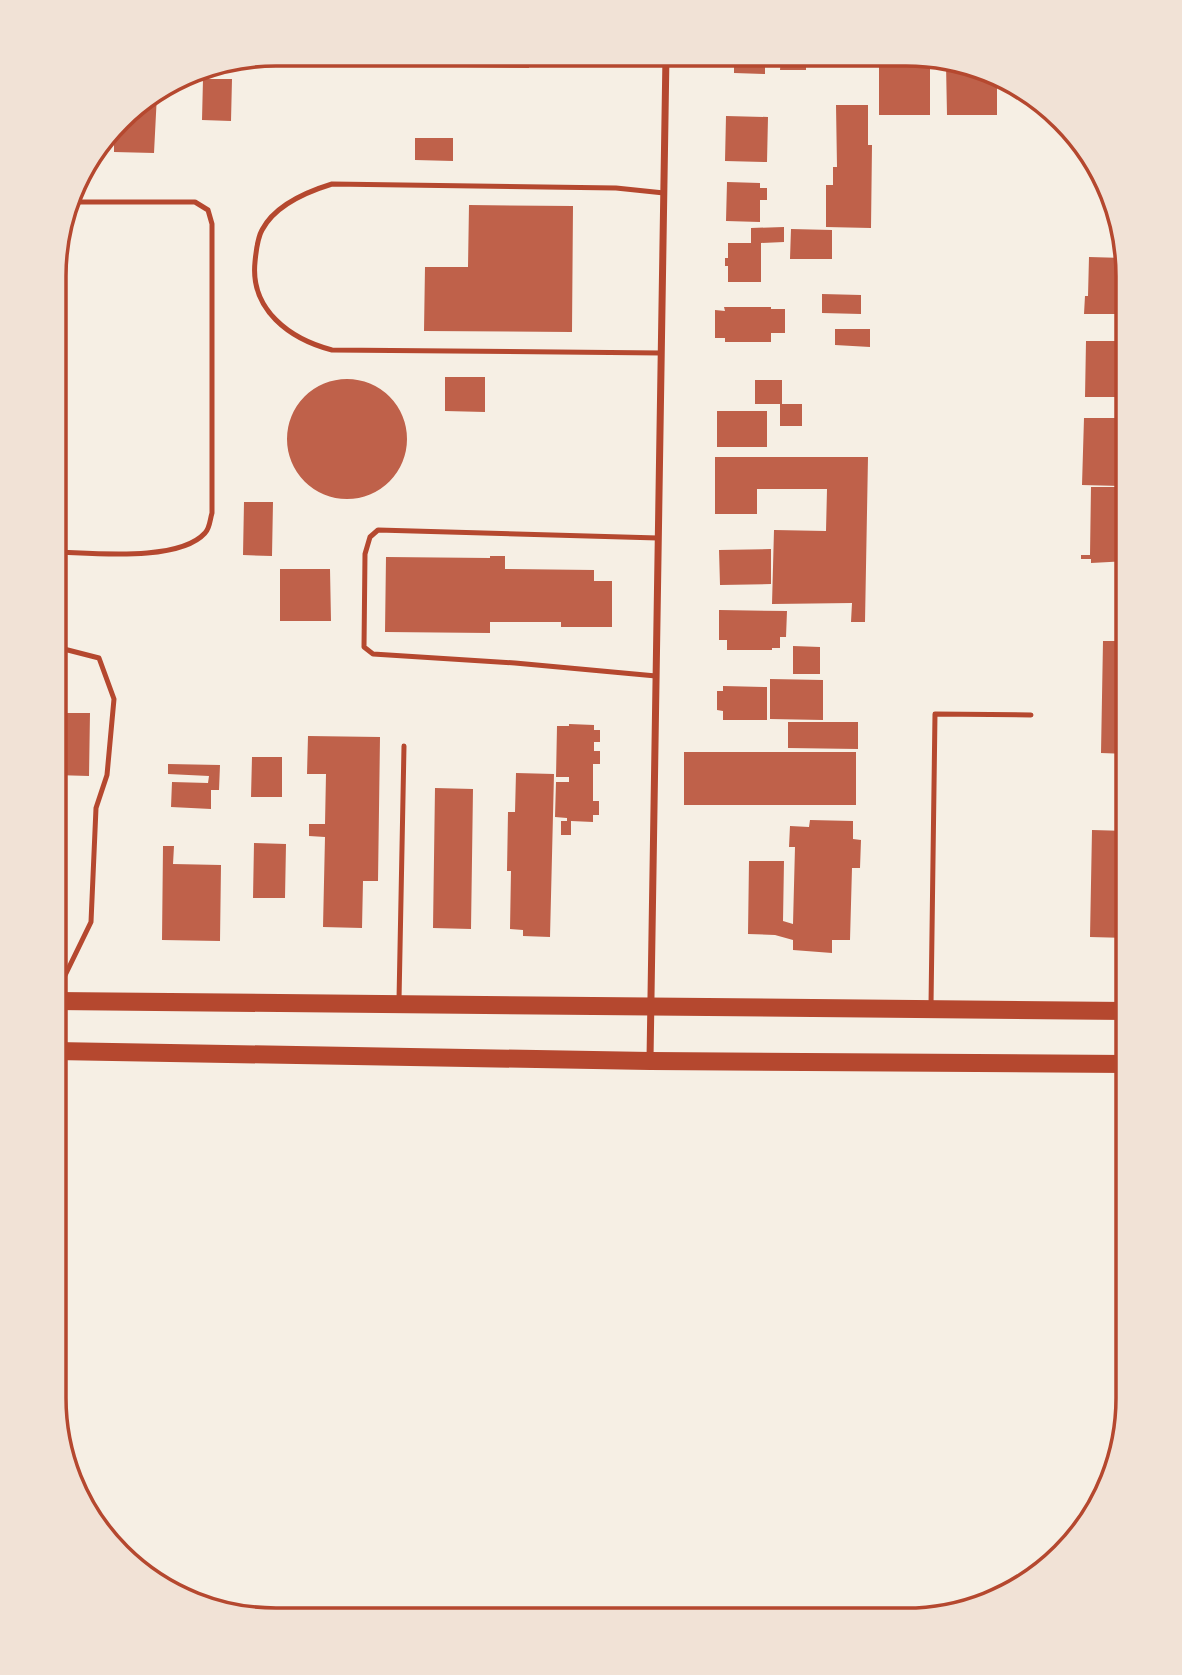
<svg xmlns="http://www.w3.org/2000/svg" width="1182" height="1675" viewBox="0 0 1182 1675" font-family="Ubuntu,sans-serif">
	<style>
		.building { fill: #bf614a }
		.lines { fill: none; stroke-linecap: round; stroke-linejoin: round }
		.service { stroke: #b5482f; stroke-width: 5 }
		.minor { stroke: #b5482f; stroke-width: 7 }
		.primary { stroke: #b5482f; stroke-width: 18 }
		.rim { fill: none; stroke: #b5482f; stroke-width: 3.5 }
	</style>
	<rect width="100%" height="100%" fill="#f6efe4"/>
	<path class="building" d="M465 55H529V68L465 67Z
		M734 56H776V59H765V74L734 73Z
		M781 56H818V60H806V70H780Z
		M879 56H930V115H879Z
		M946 64H953L997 82V115H947Z
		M203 79H232L231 121 202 120Z
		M157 94 154 153 114 152V128L130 109Z
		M836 105H868V145H872L871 228 826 227V185H833V167H837Z
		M726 116 768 117 767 162 725 161Z
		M415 138H453V161L415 160Z
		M727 182 760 183V188H767V200H760V222L726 221Z
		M469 205 573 206 572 332 424 331 425 267H468Z
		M784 227V242L761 243V282H728V266H725V258H728V243H751V228Z
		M791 229 832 230V259H790Z
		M1089 257 1124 258 1128 276V328H1123L1124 314H1084L1085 296H1088Z
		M822 294 861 295V314L822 313Z
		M724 307H771V309H785V333H771V342H725V338H715V310L725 311Z
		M835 329H870V347L835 345Z
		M1086 341H1128V397H1085Z
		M445 377H485V412L445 411Z
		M287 439a60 60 0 1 1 120 0a60 60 0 1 1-120 0Z
		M755 380H782V404H802V426H780V404H755Z
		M717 411H767V447H717Z
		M1084 418H1128V475L1121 474V486L1082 485Z
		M715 457H868L865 622H851L852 603 772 604 774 530 826 531 827 489H757V514H715Z
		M1091 487H1128V561L1091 563V559H1081V555H1090Z
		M244 502H273L272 556 243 555Z
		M771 549V584L720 585 719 550Z
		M490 556H505V569L594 570V581H612V627H561V622H490V633L385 632 386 557 490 558Z
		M280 569H330L331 621H280Z
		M719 610 787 611 786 637H780V648H772V650H727V640H719Z
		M1103 641H1128V754L1101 753Z
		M793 646 820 647V674H793Z
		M770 679 823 680V720L770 719Z
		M723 686 767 687V720H723V711L717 710V691H723Z
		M55 713H90L89 776 55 775Z
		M788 722H858V749L788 748Z
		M569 724 594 725V730H600V742H594V751H600V764H593V801H599V815H593V822L571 821V835H561V821H567V818L555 817 556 782H569V777H556L557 726H569Z
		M308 736 380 737 378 881H363L362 928 323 927 325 837 309 836V824H325L326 774H307Z
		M684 752H856V805H684Z
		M252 757H282V797H251Z
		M168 764 220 765 219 790H211V809L171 807 172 782 208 783 209 776 168 774Z
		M516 773 554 774 550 937 523 936V930L510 929 511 871H507L508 812H515Z
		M435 788 473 789 471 929 433 928Z
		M810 820 853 821V839L861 840 860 868H852L850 940H832V953L793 950V940L775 935 748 934 749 861H784L783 921 793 924 795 847H789L790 826 809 827Z
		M1092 830 1127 831V938L1090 937Z
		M254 843 286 844 285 898H253Z
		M163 846H174L173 864 221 865 220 941 162 940Z"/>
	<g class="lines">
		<path class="service" d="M661 353 332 350C290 339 250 310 255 262 256 252 257 239 262 230 275 205 306 192 332 184L616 188 664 193
			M56 552C94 553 179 562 205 533 210 528 210 519 212 513V224L208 210 195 202H72
			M656 676 515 663 373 654 364 647 365 554 370 537 378 530 658 538
			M55 996 91 922 96 808 107 775 114 699 99 658 56 647
			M399 1000 404 746
			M931 1005 935 714 1031 715"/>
		<path class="minor" d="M650 1059 666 55"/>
		<path class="primary" d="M55 1001 1127 1011
			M55 1051 650 1061 1127 1064"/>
	</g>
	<path d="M0 0H1182V1675H0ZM276 66H906A210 210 0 0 1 1116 276V1398A210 210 0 0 1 906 1608H276A210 210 0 0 1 66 1398V276A210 210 0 0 1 276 66Z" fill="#f1e2d6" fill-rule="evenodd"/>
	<path class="rim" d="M276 66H906A210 210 0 0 1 1116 276V1398A210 210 0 0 1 906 1608H276A210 210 0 0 1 66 1398V276A210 210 0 0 1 276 66Z"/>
</svg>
